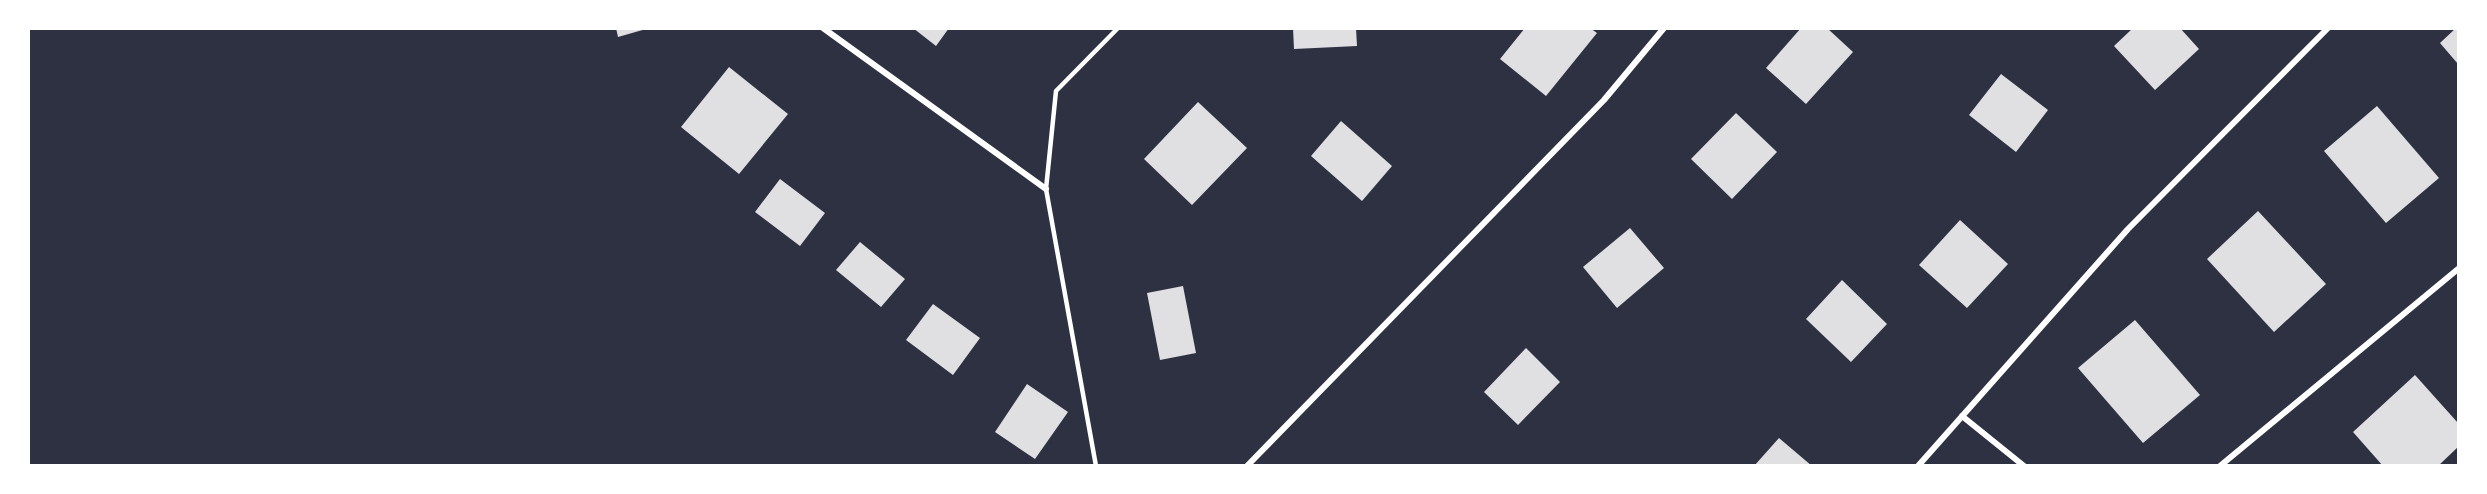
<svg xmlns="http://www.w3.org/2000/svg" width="2487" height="494" viewBox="0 0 2487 494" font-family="Arial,sans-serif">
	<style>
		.building { fill: #e0e0e3 }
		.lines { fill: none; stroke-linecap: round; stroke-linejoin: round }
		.service { stroke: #fff; stroke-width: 4.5 }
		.minor { stroke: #fff; stroke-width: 6 }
	</style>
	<rect width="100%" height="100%" fill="#2d3142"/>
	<path class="building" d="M616 28H646V29L618 37Z
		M913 28H949L936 46Z
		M1293 28H1356L1357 46 1294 49Z
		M1525 28H1590L1597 33 1546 96 1500 59Z
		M1801 28H1827L1853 52 1806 104 1766 68Z
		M2133 28H2180L2199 49 2155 90 2114 46Z
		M2456 28H2458V64L2440 43Z
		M729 67 788 114 739 174 681 127Z
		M2001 74 2048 110 2016 152 1969 115Z
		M1198 102 1247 148 1192 205 1144 159Z
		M2377 106 2439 178 2386 223 2324 151Z
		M1736 113 1777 152 1732 199 1691 159Z
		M1341 121 1392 166 1362 201 1311 156Z
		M780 179 825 213 800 246 755 212Z
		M2258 211 2326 284 2274 332 2207 259Z
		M1960 220 2008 264 1967 308 1919 265Z
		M1630 228 1664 268 1617 308 1583 267Z
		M860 242 905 279 881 307 836 270Z
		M1842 280 1887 324 1851 362 1806 319Z
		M1183 286 1196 353 1160 360 1147 293Z
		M933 304 980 338 953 375 906 340Z
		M2135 320 2200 395 2143 443 2078 368Z
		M1526 348 1560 382 1518 425 1484 392Z
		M2415 375 2458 423V447L2438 466H2383L2353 432Z
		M1027 384 1068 412 1035 459 995 432Z
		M1779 438 1812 466H1754Z"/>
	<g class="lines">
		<path class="service" d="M1096 466 1046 189 1056 91 1118 28"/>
		<path class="minor" d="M823 28 1046 189
			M1962 416 2024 466
			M1247 466 1604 100 1664 28
			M1918 466 2128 229 2328 28
			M2220 466 2458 269"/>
	</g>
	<rect width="2487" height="494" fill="none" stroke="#ffffff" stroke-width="60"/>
</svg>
